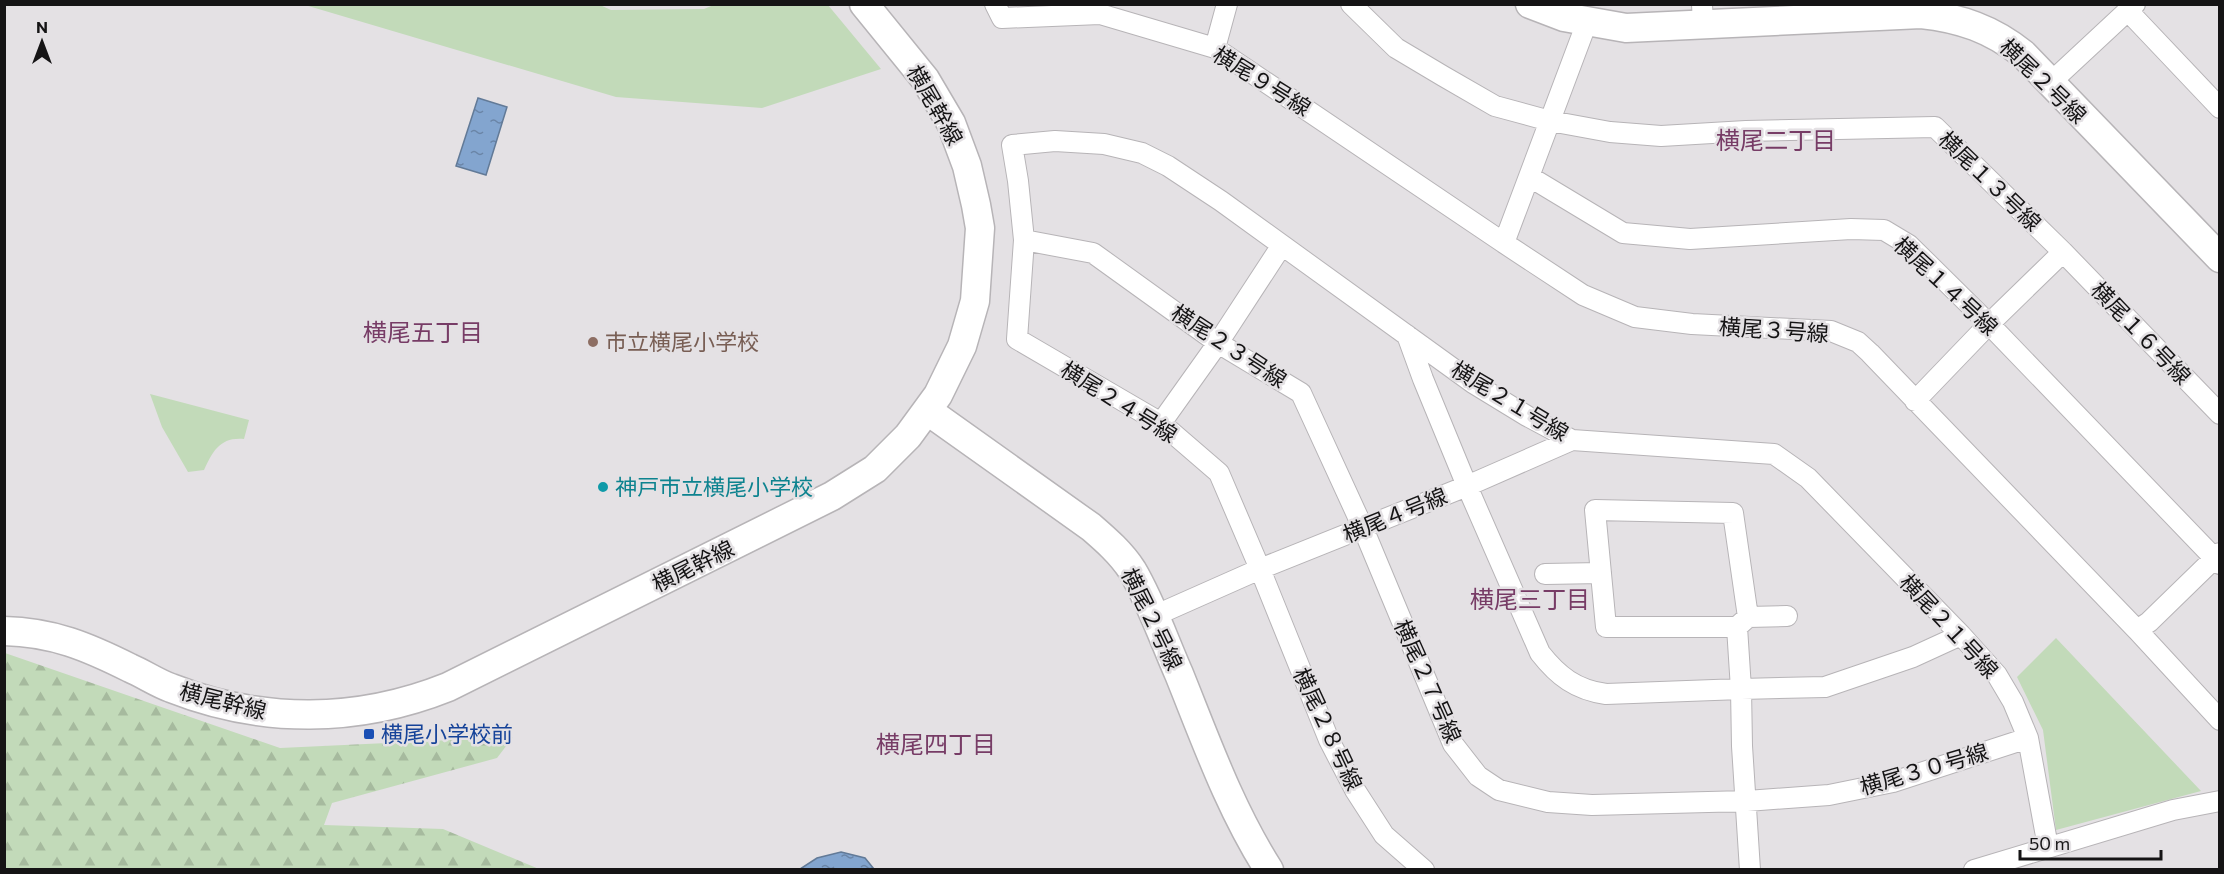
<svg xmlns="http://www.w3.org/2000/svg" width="2224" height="874" viewBox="0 0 2224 874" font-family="Commissioner,'Noto Sans JP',sans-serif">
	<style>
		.forest { fill: url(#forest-firs) }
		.park { fill: #c2dab9 }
		.water { fill: url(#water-ripples); stroke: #627a97; stroke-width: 1.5 }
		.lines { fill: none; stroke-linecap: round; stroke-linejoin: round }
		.street-casing { stroke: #b7b4b7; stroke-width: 22 }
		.secondary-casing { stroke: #b7b4b7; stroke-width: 31 }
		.street { stroke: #fff; stroke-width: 20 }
		.secondary { stroke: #fff; stroke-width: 28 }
		.education-dot { fill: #8d6e63; stroke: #e4e1e4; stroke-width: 2 }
		.culture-dot { fill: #0f9aa8; stroke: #e4e1e4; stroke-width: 2 }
		.transit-dot { fill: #1a4fb4; stroke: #e4e1e4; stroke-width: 2 }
		.labels { text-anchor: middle; stroke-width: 5; stroke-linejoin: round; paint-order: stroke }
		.street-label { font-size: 22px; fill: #151415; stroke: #e4e1e4 }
		.education-label { font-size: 22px; fill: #785e54; stroke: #e4e1e4; text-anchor: start }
		.culture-label { font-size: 22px; fill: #0d838f; stroke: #e4e1e4; text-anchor: start }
		.transit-label { font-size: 22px; fill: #164399; stroke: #e4e1e4; text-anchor: start }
		.neighbourhood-label { font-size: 24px; fill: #773c66; stroke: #e4e1e4 }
	</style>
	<defs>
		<pattern id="forest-firs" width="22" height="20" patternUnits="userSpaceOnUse" patternTransform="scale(1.5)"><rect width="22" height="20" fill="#c2dab9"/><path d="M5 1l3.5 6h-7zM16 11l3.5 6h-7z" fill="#a6ba9e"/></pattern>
		<pattern id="water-ripples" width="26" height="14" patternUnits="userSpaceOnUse" patternTransform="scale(1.5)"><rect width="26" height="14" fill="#83a5cf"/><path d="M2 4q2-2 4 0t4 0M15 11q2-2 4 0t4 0" fill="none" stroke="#6a85a7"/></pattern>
	</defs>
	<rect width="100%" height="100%" fill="#e4e1e4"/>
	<path class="forest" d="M5 653 280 748 513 737 497 758 332 803 324 825 443 829 539 869H5Z"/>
	<path class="park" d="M600 5 611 10 704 9 716 4 828 5 881 69 762 108 616 97 305 5Z
		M150 394 249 420 244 439C220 437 213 451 204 470L188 472 162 427Z
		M2056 638 2201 791 2056 830 2043 730 2017 677Z"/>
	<path class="water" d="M478 98 507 107 486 175 456 166Z
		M841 852 865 858 874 869H800L817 858Z"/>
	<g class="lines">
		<g class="street-casing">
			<path id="street" d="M995 4 1002 18 1100 14 1215 48 1504 243
				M1351 4 1396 48 1443 76 1495 106 1550 121 1610 132 1661 136 1746 131 1935 127 2063 252 2220 414
				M1702 4 1703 25
				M2128 11 2220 108
				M1587 22 1504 243 1583 295 1635 317 1692 324 1831 331 1858 342 1870 353 2137 630 2149 622 2220 553
				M1215 48 1227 4
				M2050 83 2135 4
				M1530 177 1623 233 1690 239 1851 229 1884 230 1909 245 1989 324 2220 564
				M1024 240 1093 253 1218 343 1301 393 1363 528 1453 744 1478 776 1499 790 1548 802 1592 805 1747 801 1829 795 1893 782 2028 738
				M1407 335 1423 379 1467 486 1572 440
				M1915 401 1989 324 2063 252
				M1161 423 1218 343 1282 245
				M1545 574 1601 573
				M1154 616 1260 569 1467 486 1540 653C1558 676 1576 690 1606 694L1741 689 1742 746 1750 870
				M1748 617 1733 513 1595 510 1606 627H1737L1748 617 1787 616
				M1737 627 1741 689 1825 687 1913 657 1961 635
				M2137 630 2220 720
				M1424 870 1384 835 1355 790 1329 740 1260 569 1219 473 1161 423 1017 339 1024 240 1018 181 1012 145 1055 141 1104 144 1142 153 1168 166 1221 201 1473 383 1527 416 1572 440 1774 454 1808 478 1961 635 1997 675 2013 702 2028 738 2048 847
				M1974 870 2173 810 2220 801"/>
		</g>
		<g class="secondary-casing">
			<path id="secondary" d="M1530 4 1564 17 1626 28 1921 14C1960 18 1992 29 2023 54L2220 258
				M928 411 1091 527C1106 540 1121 553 1132 570 1151 602 1164 640 1179 674 1206 741 1230 809 1269 870
				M4 631C53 632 88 647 130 668 144 674 157 683 171 688 262 724 358 723 448 687L832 496 875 469 908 436 938 395 962 346 975 301 980 228 976 205 967 166 951 123 925 79 864 4"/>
		</g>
		<use href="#street" class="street"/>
		<use href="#secondary" class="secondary"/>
	</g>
	<circle class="education-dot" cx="593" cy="342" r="6"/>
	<circle class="culture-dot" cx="603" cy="487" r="6"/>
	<rect class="transit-dot" x="363" y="728" width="12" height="12" rx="3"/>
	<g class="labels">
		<g class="street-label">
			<text transform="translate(1262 81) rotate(32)" y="8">横尾９号線</text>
			<text transform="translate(2043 81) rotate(44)" y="8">横尾２号線</text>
			<text transform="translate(935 105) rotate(60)" y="8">横尾幹線</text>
			<text transform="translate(1990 181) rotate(44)" y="8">横尾１３号線</text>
			<text transform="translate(1946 286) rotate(43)" y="8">横尾１４号線</text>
			<text transform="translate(1774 330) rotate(4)" y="8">横尾３号線</text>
			<text transform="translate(2141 333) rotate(46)" y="8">横尾１６号線</text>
			<text transform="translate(1229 346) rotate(33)" y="8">横尾２３号線</text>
			<text transform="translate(1510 401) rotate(31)" y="8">横尾２１号線</text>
			<text transform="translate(1119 402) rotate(32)" y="8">横尾２４号線</text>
			<text transform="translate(1395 515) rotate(-22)" y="8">横尾４号線</text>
			<text transform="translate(693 566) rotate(-26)" y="8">横尾幹線</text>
			<text transform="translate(1152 619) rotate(64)" y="8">横尾２号線</text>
			<text transform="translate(1949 626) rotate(47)" y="8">横尾２１号線</text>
			<text transform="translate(1428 681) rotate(66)" y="8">横尾２７号線</text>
			<text transform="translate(223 701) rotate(14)" y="8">横尾幹線</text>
			<text transform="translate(1328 729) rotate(65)" y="8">横尾２８号線</text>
			<text transform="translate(1924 769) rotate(-16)" y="8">横尾３０号線</text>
		</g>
		<g class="education-label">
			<text x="605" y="350">市立横尾小学校</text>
		</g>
		<g class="culture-label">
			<text x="615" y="495">神戸市立横尾小学校</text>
		</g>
		<g class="transit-label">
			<text x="381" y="742">横尾小学校前</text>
		</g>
		<g class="neighbourhood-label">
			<text x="1776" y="149">横尾二丁目</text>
			<text x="423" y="341">横尾五丁目</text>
			<text x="1530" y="608">横尾三丁目</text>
			<text x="936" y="753">横尾四丁目</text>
		</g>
	</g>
	<rect width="2224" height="874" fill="none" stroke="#151415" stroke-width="12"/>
	<g transform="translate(42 42)" stroke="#e4e1e4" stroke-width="4.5" paint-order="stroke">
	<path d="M0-4.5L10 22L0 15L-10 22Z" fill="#151415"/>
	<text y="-9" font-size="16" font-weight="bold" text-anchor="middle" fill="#151415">N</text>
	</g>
	<path d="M2020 850v9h141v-9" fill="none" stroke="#151415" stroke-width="3"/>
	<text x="2029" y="850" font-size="18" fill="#151415" stroke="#e4e1e4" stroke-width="4.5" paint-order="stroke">50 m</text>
</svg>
